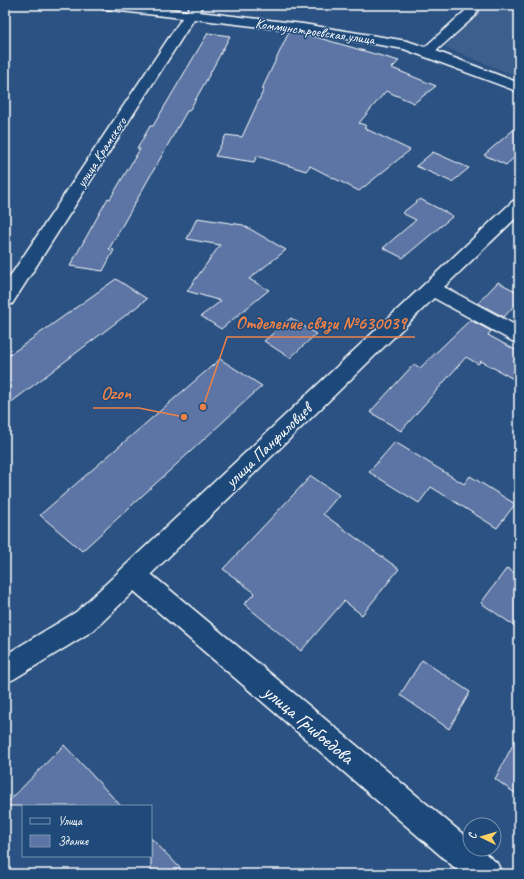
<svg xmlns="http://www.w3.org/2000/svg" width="524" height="879" viewBox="0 0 524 879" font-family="Caveat,sans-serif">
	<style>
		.built { fill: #3e5f8e }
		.building { fill: #5c75a4; stroke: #fff }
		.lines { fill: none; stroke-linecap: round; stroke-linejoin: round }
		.minor-casing { stroke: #fff; stroke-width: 3 }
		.minor { fill: #1f4a7a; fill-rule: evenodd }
		.labels { text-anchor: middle; stroke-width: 3; stroke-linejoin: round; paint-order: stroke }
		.far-street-label { font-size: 14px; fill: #fff; stroke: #1f4a7a }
		.street-label { font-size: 17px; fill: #fff; stroke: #1f4a7a }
		.near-street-label { font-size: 20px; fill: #fff; stroke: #1f4a7a }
		.leader { fill: none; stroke: #ee8249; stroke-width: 1.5 }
		.callout-dot { fill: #ee8249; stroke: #1f4a7a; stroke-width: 1.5 }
		.callout-label { font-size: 18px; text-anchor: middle; font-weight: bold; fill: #ee8249; stroke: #1f4a7a; stroke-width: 3; stroke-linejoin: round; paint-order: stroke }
	</style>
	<rect width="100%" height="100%" fill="#2b5282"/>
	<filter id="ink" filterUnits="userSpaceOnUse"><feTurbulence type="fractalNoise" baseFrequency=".025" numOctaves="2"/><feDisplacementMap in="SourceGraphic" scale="8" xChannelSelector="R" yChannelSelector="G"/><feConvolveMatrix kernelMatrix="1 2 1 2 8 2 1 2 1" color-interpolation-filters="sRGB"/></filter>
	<g filter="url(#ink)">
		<path class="built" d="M485 5H519V77L445 47Z"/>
		<path class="building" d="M289 32 302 33 399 61 392 68 436 86 414 103 386 91 359 123 367 126 364 128 410 150 359 191 310 166 306 171 257 156 254 162 215 156 226 135 242 137 264 89H262Z
			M208 33 230 36 207 79 189 111H187L109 249 114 250 103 271 70 266 108 198 110 199 140 149H137L150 126H153Z
			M519 125V153L506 165 484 155Z
			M433 152 469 168 452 182 416 166Z
			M420 199 453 216 403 258 383 248 416 220 402 213Z
			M197 218 243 225 286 250 249 279 269 290 221 329 201 316 221 301 187 291 220 245 187 239Z
			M116 279 147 299 5 407V358Z
			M498 282 519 293V300L504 317 478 303Z
			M291 318 316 334 290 358 264 341Z
			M470 320 491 331 488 335 519 352V382L481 361 478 364 466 357 401 431 370 412 414 364 420 368Z
			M220 359 262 386 82 551 40 515Z
			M395 442 464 484 470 476 515 504 497 528 431 487 419 503 369 472Z
			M311 476 339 495 323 514 399 569 362 615 344 601 301 651 244 604 255 593 223 569Z
			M507 568 519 576V629L481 603Z
			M422 660 470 692 449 729 400 695Z
			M519 733V796L495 779Z
			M64 745 121 806H5V805Z
			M151 838 186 874H151Z"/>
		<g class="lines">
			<g class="minor-casing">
				<path id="minor" d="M97 5H137L187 11 191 5H203L199 12 303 24 407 41 425 47 465 11 469 5H481L475 16 436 51 519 83V92L404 49 303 32 194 19 12 304 5 306V284L182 18 103 9Z
					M519 200V215L444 287 519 327V343L512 341 434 298 151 574 470 840V849H480L497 863 502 874H462L134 591 94 630 14 679 5 683V655L76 612 513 201Z"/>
			</g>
			<use href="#minor" class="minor"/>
		</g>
	</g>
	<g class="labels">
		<g class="far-street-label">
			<text transform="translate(315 31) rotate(8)" y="5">Коммунстроевская улица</text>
			<text transform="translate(101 152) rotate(-57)" y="5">улица Крамского</text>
		</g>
		<g class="street-label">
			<text transform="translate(268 445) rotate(-44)" y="6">улица Панфиловцев</text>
		</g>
		<g class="near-street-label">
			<text transform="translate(309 724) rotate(40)" y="7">улица Грибоедова</text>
		</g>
	</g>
	<path class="leader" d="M203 407L227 337H415M184 417L139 408H93"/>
	<g class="callout-dot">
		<circle cx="203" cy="407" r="4"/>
		<circle cx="184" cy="417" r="4"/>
	</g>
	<g class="callout-label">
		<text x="321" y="329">Отделение связи №630039</text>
		<text x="116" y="399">Ozon</text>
	</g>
	<rect width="524" height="879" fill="none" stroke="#1f4a7a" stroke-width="20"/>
	<rect x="10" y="10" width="504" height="859" fill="none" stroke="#fff" stroke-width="1.5" filter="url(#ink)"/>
	<rect x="22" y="805" width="130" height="52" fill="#1f4a7a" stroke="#7992af"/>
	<rect x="30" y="818" width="20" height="6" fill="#1f4a7a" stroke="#7992af"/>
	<text x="58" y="825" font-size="12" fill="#ffffff">Улица</text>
	<rect x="30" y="835" width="20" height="12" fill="#5c75a4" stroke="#7992af"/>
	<text x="58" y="845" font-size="12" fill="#ffffff">Здание</text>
	<g transform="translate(482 837) rotate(275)"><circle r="19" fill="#1f4a7a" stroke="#7992af"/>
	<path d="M0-3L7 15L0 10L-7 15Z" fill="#ffd166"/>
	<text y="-6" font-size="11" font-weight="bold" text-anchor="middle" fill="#ffffff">С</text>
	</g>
</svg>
